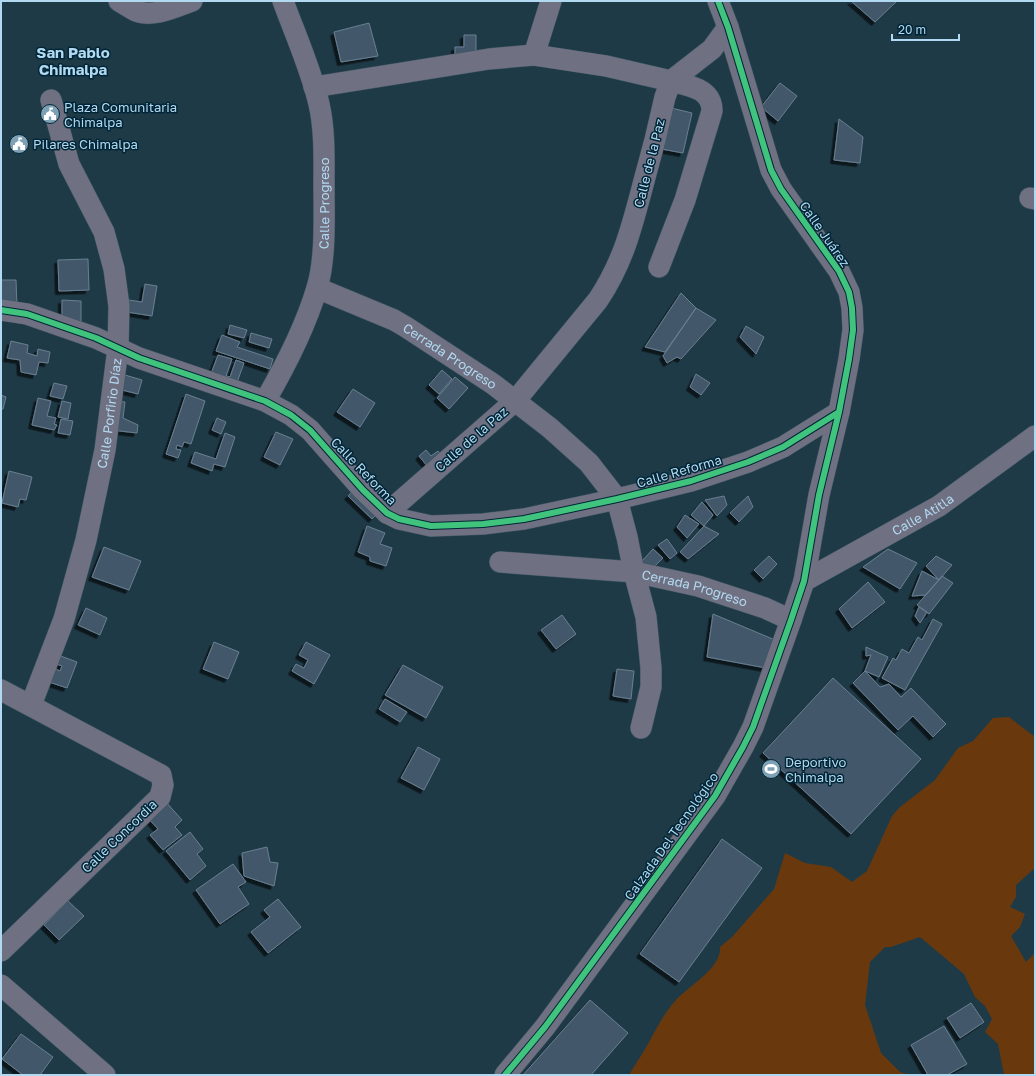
<svg xmlns="http://www.w3.org/2000/svg" width="1036" height="1076" viewBox="0 0 1036 1076" font-family="'Golos Text',sans-serif">
	<style>
		.green { fill: #69390d }
		.building { fill: #43596a; stroke: #697f91; filter: url(#shadow) }
		.lines { fill: none; stroke-linecap: round; stroke-linejoin: round }
		.street-casing { stroke: #3d5662; stroke-width: 22 }
		.street { stroke: #6f7081; stroke-width: 21 }
		.cycleway-casing { stroke: #002637; stroke-width: 8 }
		.cycleway { stroke: #40c37c; stroke-width: 6 }
		.labels { text-anchor: middle; stroke-width: 3; stroke-linejoin: round; paint-order: stroke }
		.poi-label { font-size: 13px; fill: #b1d9f1; stroke: #002637; text-anchor: start }
		.street-label { font-size: 13px; fill: #b1d9f1; stroke: #002637 }
		.quarter-label { font-size: 15px; font-weight: bold; fill: #b1d9f1; stroke: #002637 }
	</style>
	<defs>
		<filter id="shadow"><feDropShadow dx="-3.5" dy="3.5" stdDeviation="0" flood-color="#0009"/></filter>
	</defs>
	<rect width="100%" height="100%" fill="#1f3a47"/>
	<path class="green" d="M1009 717 1035 737V868L1016 885V897L1010 907 1025 914 1020 927 1011 936 1026 962 1035 953V1075H1004L998 1044 985 1032 992 1019 985 1006 975 997 964 974 920 937 891 947H885L870 962 865 1005 881 1053 900 1072 910 1075H629C634 1066 640 1058 645 1049 655 1032 663 1014 676 1000 689 986 722 968 720 947L732 937 774 889 785 853 805 863 831 867 852 882 867 871 892 816 900 807 935 780 958 748 973 741 993 718Z"/>
	<path class="building" d="M851 1H897L875 22Z
		M369 23 378 56 341 62 334 32Z
		M464 35H476V54L455 62V47H464Z
		M780 83 797 96 778 121 761 107Z
		M667 107 692 113 683 153 656 148Z
		M839 119 863 137 860 163 834 160Z
		M88 259 89 290 59 291 58 260Z
		M1 280H16L17 307 1 308Z
		M145 284 157 286 152 316 127 312 129 300 142 302Z
		M681 293 696 308 665 352 645 347Z
		M62 300 81 301V323H62Z
		M696 308 716 320 681 359 677 357 667 363 663 356Z
		M230 325 247 330 244 338 228 334Z
		M746 326 764 337 756 354 740 337Z
		M251 333 272 339 269 348 249 342Z
		M222 335 240 342 237 347 273 359 270 369 216 351Z
		M11 341 28 345 27 353 37 356 38 349 50 352 48 363 39 362 36 375 21 372 20 360 7 358Z
		M218 355 232 359 226 376 230 377 236 360 244 363 235 388 209 379Z
		M442 370 452 379 439 394 429 385Z
		M118 373 142 380 138 394 114 388Z
		M696 374 710 383 701 395 690 387Z
		M455 377 468 388 449 409 437 398Z
		M54 383 67 386 63 399 50 396Z
		M353 389 375 403 360 427 337 412Z
		M186 394 205 401 191 444 184 442 182 447 177 445 176 449 181 450 178 458 166 454Z
		M1 395 6 397 3 409H1Z
		M38 398 51 401 47 416 56 418 54 424 57 425 54 430 32 425Z
		M106 400 125 402 123 418 138 425 137 433 103 429Z
		M62 401 71 403 68 419 58 417Z
		M217 418 226 422 221 434 212 430Z
		M61 419 73 421 70 435 58 433Z
		M276 432 293 439 280 465 264 457Z
		M225 433 235 437 225 467 214 464 212 471 191 463 195 452 216 459Z
		M426 450 431 456 438 451 442 457 428 467 419 456Z
		M9 471 32 477 26 500 20 499 18 507 2 503Z
		M367 476 391 499 372 519 348 496Z
		M724 496 727 505 717 516 705 500Z
		M748 496 753 507 739 522 730 513Z
		M702 502 713 515 704 526 691 515Z
		M685 515 699 524 687 538 677 527Z
		M367 526 385 533 380 544 392 548 386 566 370 561V557L358 552Z
		M704 526 719 534 688 559 680 552Z
		M667 539 677 553 670 559 658 545Z
		M104 547 141 561 129 590 92 577Z
		M653 549 663 558 651 570 641 562Z
		M888 549 917 563 900 589 863 567Z
		M769 556 777 564 763 579 754 570Z
		M936 556 952 565 939 580 926 566Z
		M922 571 939 580 926 595 912 596Z
		M942 576 953 583 929 614 917 605Z
		M868 582 885 602 852 628 839 609Z
		M919 607 927 612 920 623 915 616Z
		M86 608 107 618 100 635 78 625Z
		M713 614 775 640 766 668 707 657Z
		M562 615 576 634 556 649 541 630Z
		M933 619 942 624 905 690 882 678 893 658 896 660 902 649 909 653 918 637 922 640Z
		M214 642 239 652 228 679 203 669Z
		M306 642 330 655 314 684 292 671 296 664 304 668 308 660 299 655Z
		M866 647 888 657 879 677 865 671 871 655 866 656Z
		M55 654 77 662 67 688 49 682 54 668 60 671 62 666 51 662Z
		M403 665 443 687 426 718 385 695Z
		M617 669 634 671 631 699 613 696Z
		M865 671 880 687 889 684 901 697 911 688 946 724 933 737 913 716 898 730 853 683Z
		M833 678 921 759 851 834 763 753Z
		M385 699 407 712 400 722 379 709Z
		M418 747 440 759 424 790 401 778Z
		M166 802 182 820 175 827 182 835 163 850 150 835 158 829 148 818Z
		M190 832 203 849 197 854 206 866 190 880 166 851Z
		M722 839 762 868 679 982 640 954Z
		M267 847 270 862 278 863 274 886 244 876 242 853Z
		M233 864 246 882 238 887 249 904 220 924 196 890Z
		M278 899 301 927 268 953 251 932 270 917 264 910Z
		M68 901 84 916 59 940 44 925Z
		M590 1000 628 1033 591 1075H523Z
		M971 1003 984 1022 960 1038 947 1018Z
		M944 1026 967 1064 947 1075H928L911 1045Z
		M21 1034 53 1057 40 1075H23L2 1059Z"/>
	<g class="lines">
		<g class="street-casing">
			<g id="street">
				<path d="M119 1C124 4 130 8 136 11 153 18 175 7 192 1"/>
				<path d="M534 55 551 1"/>
				<path d="M671 81 712 49 728 27"/>
				<path d="M314 87 489 59 534 55 606 66 671 81 665 97C659 125 652 153 644 181 632 226 624 261 598 300L515 401 387 513"/>
				<path d="M1030 198 1035 199"/>
				<path d="M659 267 685 200 712 111C712 88 689 86 671 81"/>
				<path id="s1" d="M317 288 394 320 406 327 493 384 550 428 589 463 617 499 627 537 634 572 698 586 765 608 791 620"/>
				<path d="M1 310 27 314 96 338 139 358 265 401 291 415 310 430 363 490 387 513 399 519 431 526 483 524 524 519 617 499 691 481 748 462 783 447 839 412"/>
				<path id="s2" d="M265 401C286 365 305 328 317 288 326 258 324 217 324 186 324 159 325 130 319 104 311 69 295 34 283 1"/>
				<path d="M500 562 634 572 646 617 651 668V687L641 728"/>
				<path id="s3" d="M804 581 939 506 1035 436"/>
				<path d="M1 690 161 775 163 785 160 797 1 951"/>
				<path id="s4" d="M31 705 64 619 86 540 105 450 118 348 119 306 114 269 104 232 69 164 51 100"/>
				<path d="M1 985 105 1075"/>
				<path d="M505 1075 545 1027 715 796 743 747 753 727 791 620 804 581 819 495 839 412 849 359 853 330 852 308 849 292 839 271 781 189 771 170 728 27 718 1"/>
			</g>
		</g>
		<use href="#street" class="street"/>
		<g class="cycleway-casing">
			<path id="cycleway" d="M1 310 27 314 96 338 139 358 265 401 291 415 310 430 363 490 387 513 399 519 431 526 483 524 524 519 617 499 691 481 748 462 783 447 839 412
				M505 1075 545 1027 715 796 743 747 753 727 791 620 804 581 819 495 839 412 849 359 853 330 852 308 849 292 839 271 781 189 771 170 728 27 718 1"/>
		</g>
		<use href="#cycleway" class="cycleway"/>
	</g>
	<defs>
		<g id="civic-disc" transform="scale(1)"><circle r="9.5" fill="#7ea1b6" stroke="#002637"/><path d="M-.6-6.5H3V-4.5H.6V-3L4-1V1h2V6H-6V1h2V-1L-.6-3ZM-1.2 2.5V6h2.4V2.5Z" fill="#fff"/></g>
		<g id="stadium-disc" transform="scale(1)"><circle r="9.5" fill="#7ea1b6" stroke="#002637"/><path d="M0-5a6.5 5 0 1 0 0 10a6.5 5 0 1 0 0-10ZM-3.5-1.8h7v3.6h-7Z" fill="#fff"/></g>
	</defs>
	<g fill-rule="evenodd">
		<use href="#civic-disc" x="50" y="114"/>
		<use href="#civic-disc" x="19" y="144"/>
		<use href="#stadium-disc" x="771" y="769"/>
	</g>
	<g class="labels">
		<g class="poi-label">
			<text x="64" y="112">Plaza Comunitaria<tspan x="64" dy="15">Chimalpa</tspan></text>
			<text x="33" y="149">Pilares Chimalpa</text>
			<text x="785" y="767">Deportivo<tspan x="785" dy="15">Chimalpa</tspan></text>
		</g>
		<g class="street-label">
			<text transform="translate(649 163) rotate(-76)" y="5">Calle de la Paz</text>
			<text dy="5" stroke="none"><textPath href="#s2" startOffset="210">Calle Progreso</textPath></text>
			<text transform="translate(825 234) rotate(55)" y="5">Calle Juárez</text>
			<text dy="5" stroke="none"><textPath href="#s1" startOffset="150">Cerrada Progreso</textPath></text>
			<text dy="5" stroke="none"><textPath href="#s4" startOffset="303">Calle Porfirio Díaz</textPath></text>
			<text transform="translate(471 439) rotate(-41)" y="5">Calle de la Paz</text>
			<text transform="translate(364 471) rotate(46)" y="5">Calle Reforma</text>
			<text transform="translate(679 471) rotate(-16)" y="5">Calle Reforma</text>
			<text dy="5" stroke="none"><textPath href="#s3" startOffset="136">Calle Atitla</textPath></text>
			<text dy="5" stroke="none"><textPath href="#s1" startOffset="509">Cerrada Progreso</textPath></text>
			<text transform="translate(119 836) rotate(-44)" y="5">Calle Concordia</text>
			<text transform="translate(671 836) rotate(-55)" y="5">Calzada Del Tecnológico</text>
		</g>
		<g class="quarter-label">
			<text x="73" y="58">San Pablo<tspan x="73" dy="17">Chimalpa</tspan></text>
		</g>
	</g>
	<rect width="1036" height="1076" fill="none" stroke="#b1d9f1" stroke-width="4"/>
	<path d="M892 34v6h67v-6" fill="none" stroke="#b1d9f1" stroke-width="2"/>
	<text x="898" y="34" font-size="12" fill="#b1d9f1" stroke="#002637" stroke-width="3" paint-order="stroke">20 m</text>
</svg>
